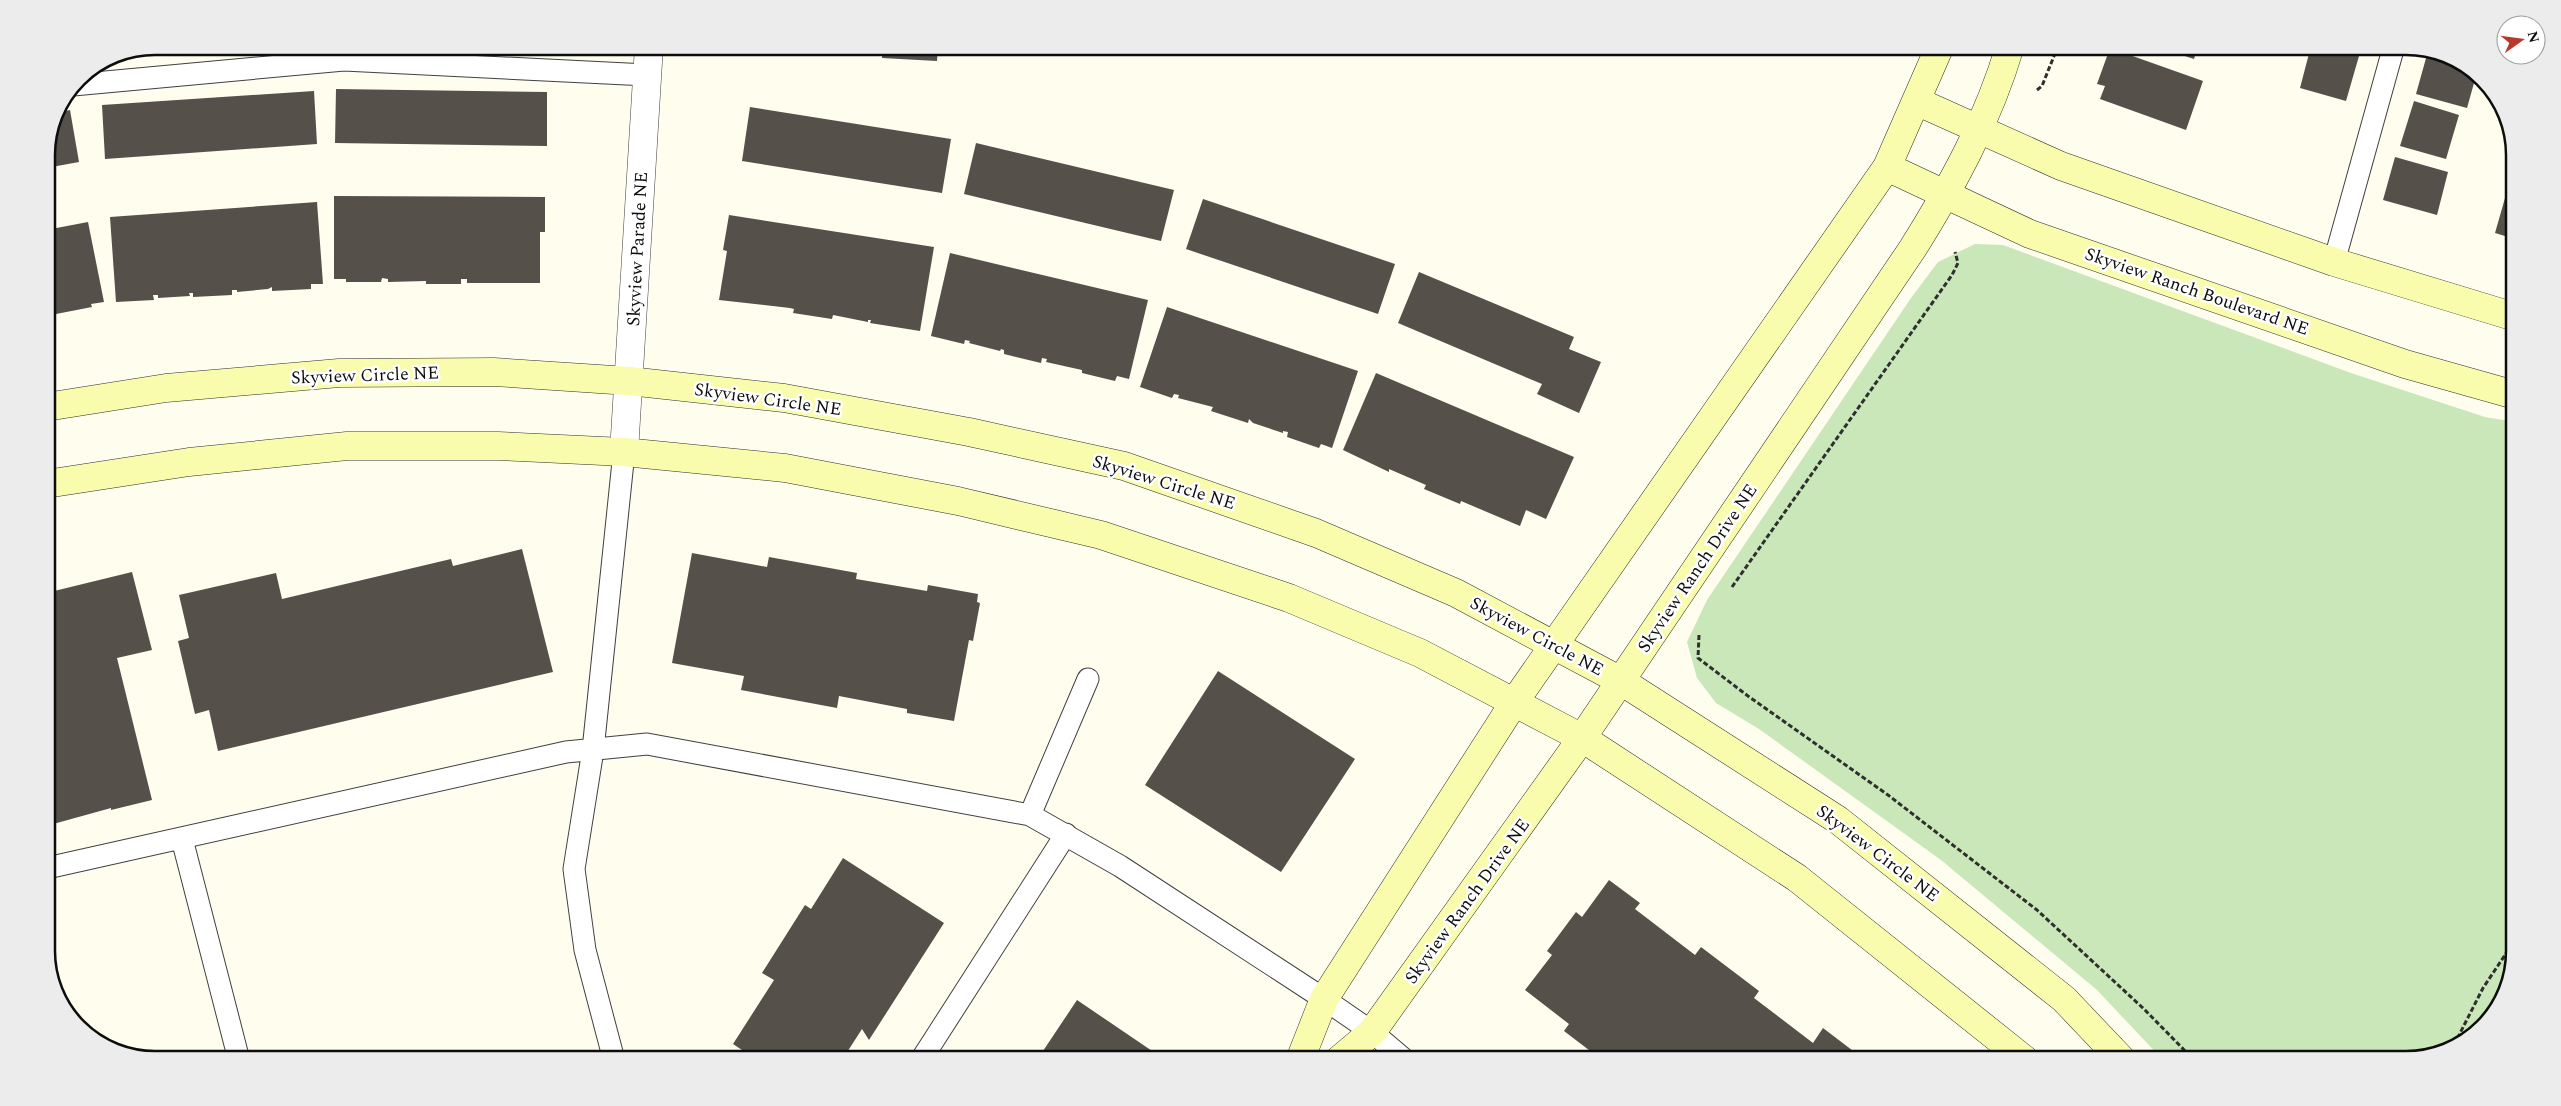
<svg xmlns="http://www.w3.org/2000/svg" width="2561" height="1106" viewBox="0 0 2561 1106" font-family="Spectral,serif">
	<style>
		.green { fill: #cae7b9 }
		.building { fill: #55504a }
		.lines { fill: none; stroke-linecap: round; stroke-linejoin: round }
		.lane-casing { stroke: #404040; stroke-width: 23 }
		.street-casing { stroke: #404040; stroke-width: 29 }
		.secondary-casing { stroke: #2f2f2f; stroke-width: 29 }
		.path { stroke: #2f2f2f; stroke-width: 3; stroke-dasharray: 5 2.5; stroke-linecap: butt }
		.lane { stroke: #fff; stroke-width: 21 }
		.street { stroke: #fff; stroke-width: 28 }
		.secondary { stroke: #f9fcac; stroke-width: 28 }
		.labels { text-anchor: middle; stroke-width: 5; stroke-linejoin: round; paint-order: stroke }
		.street-label { font-size: 18px; fill: #0d0d0d; stroke: #fff }
		.rim { fill: none; stroke: #0d0d0d; stroke-width: 2.5 }
	</style>
	<rect width="100%" height="100%" fill="#fefdee"/>
	<path class="green" d="M1975 244 2003 245 2351 373 2485 417 2515 422V951L2507 993 2467 1041 2407 1060H2163L2097 990 1941 860 1759 729 1716 703 1697 678 1687 642 1707 600 1911 298 1938 262Z"/>
	<path class="building" d="M741 46H836L835 56 741 49Z
		M883 46H938L937 61 882 58Z
		M2154 46H2198L2194 59Z
		M2311 46H2324L2359 56 2346 101 2300 88Z
		M2110 48 2203 81 2186 130 2100 99 2105 86 2097 84Z
		M2428 51 2448 54 2476 76 2467 108 2416 94Z
		M336 89 547 92V146L335 143Z
		M314 91 317 144 105 159 102 105Z
		M2414 101 2459 115 2446 159 2400 146Z
		M750 107 951 139 942 193 742 161Z
		M70 110 79 162 46 168V148L55 113Z
		M976 143 1174 190 1161 241 964 194Z
		M2395 157 2448 172 2437 215 2383 200Z
		M2507 191 2515 193V239L2495 233Z
		M334 196 545 197V232H540V283H467V279H461V284H426V281L388 282V279L382 278 381 282H346V279H334Z
		M1203 199 1395 264 1378 314 1186 249Z
		M317 202 323 284H311V289L272 291V287L268 289 237 292V290H232V295L193 297V293H189L190 296 158 298V295H153L154 300 116 302 110 217Z
		M729 215 934 247 920 331 870 323 871 320H868V322L833 315 832 319 793 313 794 309 790 308 719 300 727 251 723 250Z
		M88 222 104 302 91 304 92 307 56 314 55 311 46 314V230Z
		M950 253 1148 300 1129 379 1117 376 1115 381 1082 373V370L1046 362 1047 359 1042 358 1041 363 1004 354V350L1001 349 1000 351 969 343 970 341 965 340 964 344 931 336Z
		M1419 272 1574 337 1569 349 1601 362 1579 413 1537 394 1542 384 1398 323Z
		M1167 307 1358 371 1332 448 1321 444 1319 448 1287 437 1288 432 1283 431V433L1253 423 1249 419 1248 423 1211 411 1213 407 1178 398 1179 395 1174 394 1172 398 1140 387Z
		M1376 373 1574 457 1546 519 1526 510 1520 526 1461 501 1460 504 1424 489 1426 485 1389 469V472L1343 450Z
		M522 549 553 672 218 751 209 710 195 714 178 641 189 638 179 595 276 573 282 599 451 559 453 566Z
		M692 553 767 567 769 557 857 573 856 579 927 591 928 585 978 594 977 602 980 603 973 641 969 640 954 721 907 713V709L839 696 837 708 741 690 744 676 672 663Z
		M132 572 152 650 117 658 152 800 111 810V808L46 826V593Z
		M1218 671 1355 759 1281 872 1145 785Z
		M843 858 944 923 869 1040 862 1029 842 1060H741L745 1052 733 1044 774 980 762 973 805 905 811 909Z
		M1609 880 1640 903 1635 909 1695 955 1701 947 1759 991 1754 998 1813 1043 1823 1028 1865 1060H1602L1564 1031 1569 1024 1525 990 1552 955 1547 951 1576 912 1582 917Z
		M1077 1000 1161 1057 1159 1060H1037Z"/>
	<g class="lines">
		<g class="lane-casing">
			<path id="lane" d="M73 85 344 60 647 75
				M2334 262 2394 46
				M1030 815 1088 679
				M182 839 239 1060
				M47 868 566 752 647 744 1030 815 1120 866 1324 999 1372 1032 1405 1060
				M614 1060 585 950 574 869 593 750 624 452
				M921 1060 1066 834"/>
		</g>
		<g class="street-casing">
			<path id="street" d="M624 452 649 46"/>
		</g>
		<g class="secondary-casing">
			<path id="secondary" d="M1916 101 2061 166 2334 262 2515 317
				M1887 167 2030 234 2405 364 2515 395
				M46 407 166 388 339 373 494 372 629 381 784 398 969 432 1124 466 1316 533 1456 593 1621 681 1838 820 2064 999 2122 1060
				M46 484 189 462 347 446H498L624 452 785 468 958 501 1101 535 1289 598 1420 653 1582 738 1797 878 2025 1060
				M1300 1060 1324 999 1515 701 1887 167 1940 46
				M1339 1060 1372 1032 1582 738 1913 248C1953 184 1989 118 2010 46"/>
		</g>
		<path class="path" d="M2037 90 2042 86 2058 46
			M1732 587 1952 275 1958 263 1955 252
			M1699 635 1698 658 1748 696 1888 795 2037 910 2144 1009 2194 1060
			M2454 1045 2483 988 2515 940"/>
		<use href="#lane" class="lane"/>
		<use href="#street" class="street"/>
		<use href="#secondary" class="secondary"/>
	</g>
	<g class="labels">
		<g class="street-label">
			<text transform="translate(637 249) rotate(-87)" y="6">Skyview Parade NE</text>
			<text transform="translate(2197 291) rotate(19)" y="6">Skyview Ranch Boulevard NE</text>
			<text transform="translate(365 375) rotate(-2)" y="6">Skyview Circle NE</text>
			<text transform="translate(768 399) rotate(8)" y="6">Skyview Circle NE</text>
			<text transform="translate(1164 482) rotate(17)" y="6">Skyview Circle NE</text>
			<text transform="translate(1697 568) rotate(-56)" y="6">Skyview Ranch Drive NE</text>
			<text transform="translate(1537 636) rotate(28)" y="6">Skyview Circle NE</text>
			<text transform="translate(1878 853) rotate(37)" y="6">Skyview Circle NE</text>
			<text transform="translate(1467 901) rotate(-54)" y="6">Skyview Ranch Drive NE</text>
		</g>
	</g>
	<path d="M0 0H2561V1106H0ZM155 55H2406A100 100 0 0 1 2506 155V951A100 100 0 0 1 2406 1051H155A100 100 0 0 1 55 951V155A100 100 0 0 1 155 55Z" fill="#ececec" fill-rule="evenodd"/>
	<path class="rim" d="M155 55H2406A100 100 0 0 1 2506 155V951A100 100 0 0 1 2406 1051H155A100 100 0 0 1 55 951V155A100 100 0 0 1 155 55Z"/>
	<g transform="translate(2521 40) rotate(76)"><circle r="24" fill="#ffffff" stroke="#9e9e9e"/>
	<path d="M0-4L9 19L0 12L-9 19Z" fill="#b8382b"/>
	<text y="-8" font-size="14" font-weight="bold" text-anchor="middle" fill="#0d0d0d">N</text>
	</g>
</svg>
